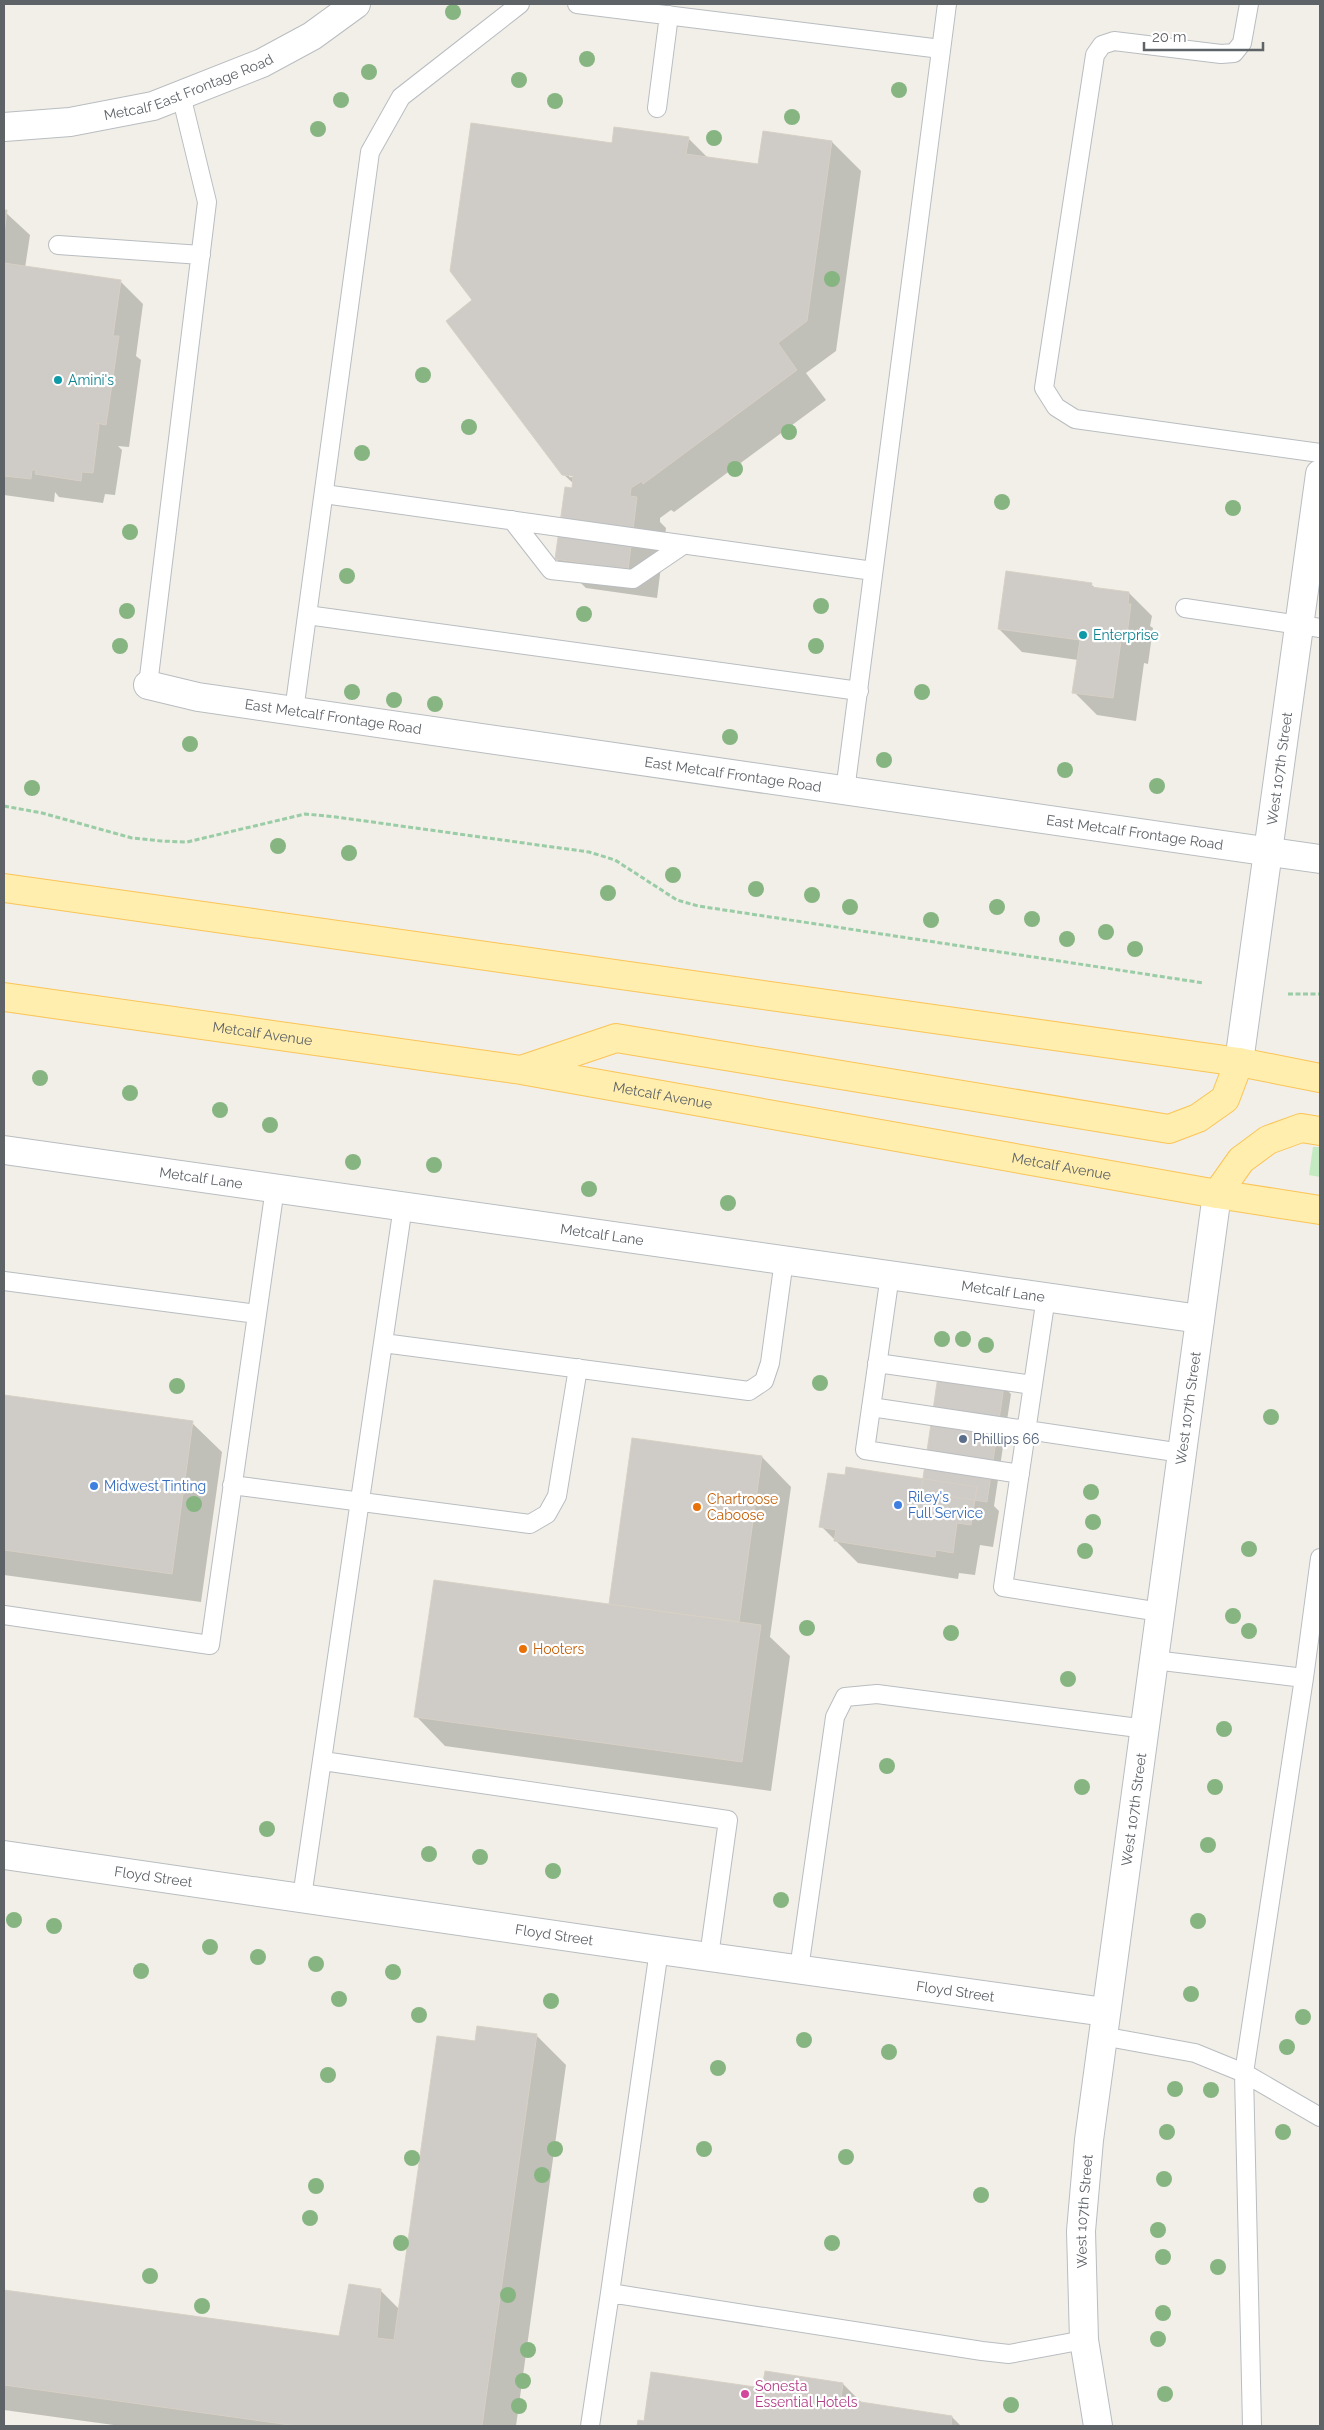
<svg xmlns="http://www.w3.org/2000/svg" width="1324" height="2430" viewBox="0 0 1324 2430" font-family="Raleway,sans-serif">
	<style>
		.green { fill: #c4eac2 }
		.shadow { fill: #0003; fill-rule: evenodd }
		.building { fill: #cfcbc6; stroke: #d7d0c5 }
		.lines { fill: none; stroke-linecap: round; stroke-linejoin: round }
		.service-casing { stroke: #b9bdc1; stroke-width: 20 }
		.minor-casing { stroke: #b9bdc1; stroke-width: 30 }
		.primary-casing { stroke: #fbc456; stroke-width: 30 }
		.path { stroke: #9acca6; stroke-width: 3; stroke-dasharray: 5 2.5; stroke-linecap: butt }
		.service { stroke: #fff; stroke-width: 18 }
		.minor { stroke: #fff; stroke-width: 28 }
		.primary { stroke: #ffeeae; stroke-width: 28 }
		.tree { fill: #87b582 }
		.culture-dot { fill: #0f9aa8; stroke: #fff; stroke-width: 2 }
		.service-dot { fill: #5c6f8a; stroke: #fff; stroke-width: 2 }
		.shop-dot { fill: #3f7fe0; stroke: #fff; stroke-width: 2 }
		.food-dot { fill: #e8710a; stroke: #fff; stroke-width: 2 }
		.hotel-dot { fill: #d1479c; stroke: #fff; stroke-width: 2 }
		.labels { text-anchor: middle; stroke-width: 4.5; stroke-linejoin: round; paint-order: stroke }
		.street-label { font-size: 14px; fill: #5e6368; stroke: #fff }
		.culture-label { font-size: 14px; fill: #0d838f; stroke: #fff; text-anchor: start }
		.service-label { font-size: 14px; fill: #4e5e75; stroke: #fff; text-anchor: start }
		.shop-label { font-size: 14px; fill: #366cbe; stroke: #fff; text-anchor: start }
		.food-label { font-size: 14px; fill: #c56008; stroke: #fff; text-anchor: start }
		.hotel-label { font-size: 14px; fill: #b23c85; stroke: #fff; text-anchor: start }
	</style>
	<rect width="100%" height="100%" fill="#f1efe7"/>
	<path class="green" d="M1313 1147H1320V1177L1309 1175Z"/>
	<path class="shadow" d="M688 138 708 158 759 166 832 142 861 171 836 351 806 373 826 400 674 512 671 510 660 518V522L666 528 657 598 586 588 556 559 574 484 563 474 474 301 613 144ZM569 475 580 476 579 478 569 477Z
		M4 211 30 235 25 268 120 281 143 304 136 356 141 360 129 447 118 446 122 450 115 495 105 494 103 503 59 497 55 492 54 502 4 495Z
		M1091 584 1096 589 1129 593 1152 616 1150 626 1153 628 1148 664 1144 663 1136 721 1097 715 1074 692 1078 660 1022 652 999 629Z
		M1004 1387 1011 1394 994 1506 999 1511 993 1547 980 1545 975 1575 959 1573 958 1579 858 1563 821 1526 924 1480Z
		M4 1396 192 1423 222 1452 201 1602 4 1575Z
		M633 1439 762 1457 791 1487 770 1637 790 1656 771 1791 445 1746 416 1716 610 1606Z
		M536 2035 566 2065 516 2426H121L4 2410V2291L340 2338 380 2290 400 2310 476 2042Z
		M843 2384 863 2404 952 2417 961 2426H639V2422L645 2423 764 2390Z"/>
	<path class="building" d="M471 123 612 143 614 127 689 137 686 154 758 164 763 131 832 141 807 321 778 343 797 370 643 484 642 481 631 488 630 496 637 497 628 570 555 559 565 487 572 488 573 476 562 475 446 321 472 300 450 271Z
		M4 210H7L4 235Z
		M4 263 121 280 113 336H119L106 425 96 423 99 425 93 473 82 472 81 481 35 474 36 470H32L31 479 4 476Z
		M1006 571 1092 583 1091 587 1129 592 1128 604H1131L1126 642 1121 641 1113 698 1072 693 1080 640 998 629Z
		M938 1376 1004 1386 987 1502 921 1492Z
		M4 1395 193 1421 172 1574 4 1550Z
		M632 1438 762 1456 739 1622 609 1604Z
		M846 1467 977 1487 971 1525 957 1523 953 1553 936 1550 935 1557 834 1541 836 1530 819 1527 828 1473 845 1475Z
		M434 1580 761 1625 742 1762 414 1717Z
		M477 2026 537 2034 482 2426H297L4 2385V2290L339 2336 349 2284 381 2289 377 2338 394 2340 437 2036 475 2041Z
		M765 2371 843 2383 841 2399 952 2416 951 2426H637L638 2420 644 2421 651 2372 762 2388Z"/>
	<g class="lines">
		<g class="service-casing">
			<path id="service" d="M577 4 941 49
				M1249 4 1242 43 1234 53 1221 54 1114 41 1102 45 1095 55 1044 388 1056 407 1075 419 1320 453
				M657 108 669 15
				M58 245 201 255
				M324 494 873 571
				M512 520 551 570 633 579 683 545
				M1185 608 1320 628
				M307 615 859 691
				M148 685 207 202 181 95
				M294 711 370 152 401 97 520 4
				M845 791 947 4
				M890 1275 865 1450 1020 1474
				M4 1281 257 1314
				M1046 1297 1003 1587 1160 1612
				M383 1343 749 1391 764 1381 770 1363 784 1260
				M877 1363 1033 1385
				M871 1407 1182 1453
				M232 1485 530 1524 547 1514 557 1496 578 1368
				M4 1615 210 1645 275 1188
				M1154 1660 1304 1678 1320 1558
				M323 1761 728 1820 709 1956
				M302 1897 403 1206
				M659 1950 610 2293 982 2351 1009 2354 1084 2340
				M799 1969 835 1717 845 1697 877 1694 1146 1729
				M1102 2036 1195 2053 1244 2073 1320 2117
				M590 2426 610 2293
				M1252 2426 1244 2073 1304 1678"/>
		</g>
		<g class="minor-casing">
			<g id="minor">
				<path id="s1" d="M4 127 70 122 153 106 262 63 312 36 356 4"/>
				<path id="s2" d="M148 685 198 697 1320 859"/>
				<path id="s3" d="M1239 1062 1320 474"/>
				<path id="s4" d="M4 1150 1200 1319"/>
				<path id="s5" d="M4 1855 659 1950 1105 2012"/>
				<path id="s6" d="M1098 2426 1084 2340 1081 2231 1089 2140 1217 1194"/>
			</g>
		</g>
		<g class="primary-casing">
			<g id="primary">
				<path d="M4 888 1239 1062 1320 1078"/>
				<path id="s7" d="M4 997 521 1070 1217 1194 1320 1210"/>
				<path d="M524 1069 616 1038 1169 1129 1198 1118 1225 1099 1239 1062"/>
				<path d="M1217 1194 1241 1160 1268 1140 1301 1128 1320 1131"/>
			</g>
		</g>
		<path class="path" d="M4 806 42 813 132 838 161 841 187 842 305 814 336 817 589 852 615 860 677 900 698 906 1204 983
			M1288 994H1320"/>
		<use href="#service" class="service"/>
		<use href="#minor" class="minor"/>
		<use href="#primary" class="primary"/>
	</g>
	<g class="tree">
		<circle cx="453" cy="12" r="8"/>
		<circle cx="587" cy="59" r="8"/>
		<circle cx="369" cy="72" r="8"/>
		<circle cx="519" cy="80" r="8"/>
		<circle cx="899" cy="90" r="8"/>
		<circle cx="341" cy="100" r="8"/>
		<circle cx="555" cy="101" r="8"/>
		<circle cx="792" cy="117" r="8"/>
		<circle cx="318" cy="129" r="8"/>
		<circle cx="714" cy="138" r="8"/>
		<circle cx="832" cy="279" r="8"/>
		<circle cx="423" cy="375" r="8"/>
		<circle cx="469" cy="427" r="8"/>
		<circle cx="789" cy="432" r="8"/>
		<circle cx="362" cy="453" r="8"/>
		<circle cx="735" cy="469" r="8"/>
		<circle cx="1002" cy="502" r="8"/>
		<circle cx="1233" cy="508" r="8"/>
		<circle cx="130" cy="532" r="8"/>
		<circle cx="347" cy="576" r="8"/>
		<circle cx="821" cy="606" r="8"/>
		<circle cx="127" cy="611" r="8"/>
		<circle cx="584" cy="614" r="8"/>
		<circle cx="120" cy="646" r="8"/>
		<circle cx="816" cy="646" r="8"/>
		<circle cx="352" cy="692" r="8"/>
		<circle cx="922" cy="692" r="8"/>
		<circle cx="394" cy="700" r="8"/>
		<circle cx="435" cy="704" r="8"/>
		<circle cx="730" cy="737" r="8"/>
		<circle cx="190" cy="744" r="8"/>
		<circle cx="884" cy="760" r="8"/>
		<circle cx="1065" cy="770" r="8"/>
		<circle cx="1157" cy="786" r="8"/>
		<circle cx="32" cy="788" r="8"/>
		<circle cx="278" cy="846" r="8"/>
		<circle cx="349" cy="853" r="8"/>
		<circle cx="673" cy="875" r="8"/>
		<circle cx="756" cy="889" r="8"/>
		<circle cx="608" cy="893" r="8"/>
		<circle cx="812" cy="895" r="8"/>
		<circle cx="850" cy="907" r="8"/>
		<circle cx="997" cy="907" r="8"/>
		<circle cx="1032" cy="919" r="8"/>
		<circle cx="931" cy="920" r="8"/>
		<circle cx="1106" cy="932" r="8"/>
		<circle cx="1067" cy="939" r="8"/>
		<circle cx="1135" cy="949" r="8"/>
		<circle cx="40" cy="1078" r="8"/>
		<circle cx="130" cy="1093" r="8"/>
		<circle cx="220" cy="1110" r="8"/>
		<circle cx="270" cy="1125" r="8"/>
		<circle cx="353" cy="1162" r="8"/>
		<circle cx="434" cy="1165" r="8"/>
		<circle cx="589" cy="1189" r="8"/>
		<circle cx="728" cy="1203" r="8"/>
		<circle cx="942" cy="1339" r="8"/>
		<circle cx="963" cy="1339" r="8"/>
		<circle cx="986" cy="1345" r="8"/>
		<circle cx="820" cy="1383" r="8"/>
		<circle cx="177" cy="1386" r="8"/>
		<circle cx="1271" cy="1417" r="8"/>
		<circle cx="1091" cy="1492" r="8"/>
		<circle cx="194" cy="1504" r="8"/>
		<circle cx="1093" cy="1522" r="8"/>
		<circle cx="1249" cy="1549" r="8"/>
		<circle cx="1085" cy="1551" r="8"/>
		<circle cx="1233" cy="1616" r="8"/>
		<circle cx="807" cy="1628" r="8"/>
		<circle cx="1249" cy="1631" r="8"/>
		<circle cx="951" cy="1633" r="8"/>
		<circle cx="1068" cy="1679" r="8"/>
		<circle cx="1224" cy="1729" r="8"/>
		<circle cx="887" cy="1766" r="8"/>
		<circle cx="1082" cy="1787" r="8"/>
		<circle cx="1215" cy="1787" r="8"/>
		<circle cx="267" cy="1829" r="8"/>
		<circle cx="1208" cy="1845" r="8"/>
		<circle cx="429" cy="1854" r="8"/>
		<circle cx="480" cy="1857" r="8"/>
		<circle cx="553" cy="1871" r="8"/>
		<circle cx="781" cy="1900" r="8"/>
		<circle cx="14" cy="1920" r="8"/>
		<circle cx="1198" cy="1921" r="8"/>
		<circle cx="54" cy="1926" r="8"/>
		<circle cx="210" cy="1947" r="8"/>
		<circle cx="258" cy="1957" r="8"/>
		<circle cx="316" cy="1964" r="8"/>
		<circle cx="141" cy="1971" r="8"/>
		<circle cx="393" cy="1972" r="8"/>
		<circle cx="1191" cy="1994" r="8"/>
		<circle cx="339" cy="1999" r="8"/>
		<circle cx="551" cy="2001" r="8"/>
		<circle cx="419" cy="2015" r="8"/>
		<circle cx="1303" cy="2017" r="8"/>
		<circle cx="804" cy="2040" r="8"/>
		<circle cx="1287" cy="2047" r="8"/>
		<circle cx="889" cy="2052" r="8"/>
		<circle cx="718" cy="2068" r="8"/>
		<circle cx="328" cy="2075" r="8"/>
		<circle cx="1175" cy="2089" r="8"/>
		<circle cx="1211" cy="2090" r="8"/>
		<circle cx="1167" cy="2132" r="8"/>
		<circle cx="1283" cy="2132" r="8"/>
		<circle cx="555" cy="2149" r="8"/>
		<circle cx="704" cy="2149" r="8"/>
		<circle cx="846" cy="2157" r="8"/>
		<circle cx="412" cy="2158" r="8"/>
		<circle cx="542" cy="2175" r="8"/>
		<circle cx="1164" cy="2179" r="8"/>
		<circle cx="316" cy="2186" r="8"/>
		<circle cx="981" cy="2195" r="8"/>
		<circle cx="310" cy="2218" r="8"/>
		<circle cx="1158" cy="2230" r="8"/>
		<circle cx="401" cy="2243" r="8"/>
		<circle cx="832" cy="2243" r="8"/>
		<circle cx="1163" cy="2257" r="8"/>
		<circle cx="1218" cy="2267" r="8"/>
		<circle cx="150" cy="2276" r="8"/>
		<circle cx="508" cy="2295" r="8"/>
		<circle cx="202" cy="2306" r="8"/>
		<circle cx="1163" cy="2313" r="8"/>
		<circle cx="1158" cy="2339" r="8"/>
		<circle cx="528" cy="2350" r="8"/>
		<circle cx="523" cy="2381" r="8"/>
		<circle cx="1165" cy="2394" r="8"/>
		<circle cx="1011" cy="2405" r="8"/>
		<circle cx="519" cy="2406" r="8"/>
	</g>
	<g class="culture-dot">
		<circle cx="58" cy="380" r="5"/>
		<circle cx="1083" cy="635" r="5"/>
	</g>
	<circle class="service-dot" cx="963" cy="1439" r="5"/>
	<g class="shop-dot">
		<circle cx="94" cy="1486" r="5"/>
		<circle cx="898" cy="1505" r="5"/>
	</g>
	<g class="food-dot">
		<circle cx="697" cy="1507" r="5"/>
		<circle cx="523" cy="1649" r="5"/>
	</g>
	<circle class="hotel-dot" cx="745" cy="2394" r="5"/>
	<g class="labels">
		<g class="street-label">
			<text dy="5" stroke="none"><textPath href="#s1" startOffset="190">Metcalf East Frontage Road</textPath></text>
			<text dy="5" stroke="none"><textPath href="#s2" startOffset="188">East Metcalf Frontage Road</textPath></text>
			<text dy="5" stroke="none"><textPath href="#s3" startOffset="296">West 107th Street</textPath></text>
			<text dy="5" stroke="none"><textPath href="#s2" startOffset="592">East Metcalf Frontage Road</textPath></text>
			<text dy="5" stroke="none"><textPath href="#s2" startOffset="998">East Metcalf Frontage Road</textPath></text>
			<text dy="5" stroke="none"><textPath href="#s7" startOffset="261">Metcalf Avenue</textPath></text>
			<text dy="5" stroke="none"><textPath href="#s7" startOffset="666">Metcalf Avenue</textPath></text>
			<text dy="5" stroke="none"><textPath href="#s7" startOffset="1071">Metcalf Avenue</textPath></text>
			<text dy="5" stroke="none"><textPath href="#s4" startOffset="199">Metcalf Lane</textPath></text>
			<text dy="5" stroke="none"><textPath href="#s4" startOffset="604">Metcalf Lane</textPath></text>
			<text dy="5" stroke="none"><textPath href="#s4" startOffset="1009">Metcalf Lane</textPath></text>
			<text dy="5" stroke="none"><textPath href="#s6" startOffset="1026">West 107th Street</textPath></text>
			<text dy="5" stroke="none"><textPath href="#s6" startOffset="621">West 107th Street</textPath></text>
			<text dy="5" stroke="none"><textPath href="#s5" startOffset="151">Floyd Street</textPath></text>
			<text dy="5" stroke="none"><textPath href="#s5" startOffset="556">Floyd Street</textPath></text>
			<text dy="5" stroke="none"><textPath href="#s5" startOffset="961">Floyd Street</textPath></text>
			<text dy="5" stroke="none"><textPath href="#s6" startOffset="216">West 107th Street</textPath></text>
		</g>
		<g class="culture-label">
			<text x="68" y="385">Amini's</text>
			<text x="1093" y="640">Enterprise</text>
		</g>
		<g class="service-label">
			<text x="973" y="1444">Phillips 66</text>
		</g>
		<g class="shop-label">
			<text x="104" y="1491">Midwest Tinting</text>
			<text x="908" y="1502">Riley's<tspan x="908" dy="16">Full Service</tspan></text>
		</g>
		<g class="food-label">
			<text x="707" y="1504">Chartroose<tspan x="707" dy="16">Caboose</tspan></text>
			<text x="533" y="1654">Hooters</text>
		</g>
		<g class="hotel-label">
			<text x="755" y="2391">Sonesta<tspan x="755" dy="16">Essential Hotels</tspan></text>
		</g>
	</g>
	<rect width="1324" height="2430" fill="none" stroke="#5e6368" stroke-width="10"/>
	<path d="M1144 42v8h119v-8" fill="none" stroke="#5e6368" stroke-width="2.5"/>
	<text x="1152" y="42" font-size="15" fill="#5e6368" stroke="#ffffff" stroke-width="4" paint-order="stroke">20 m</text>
</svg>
